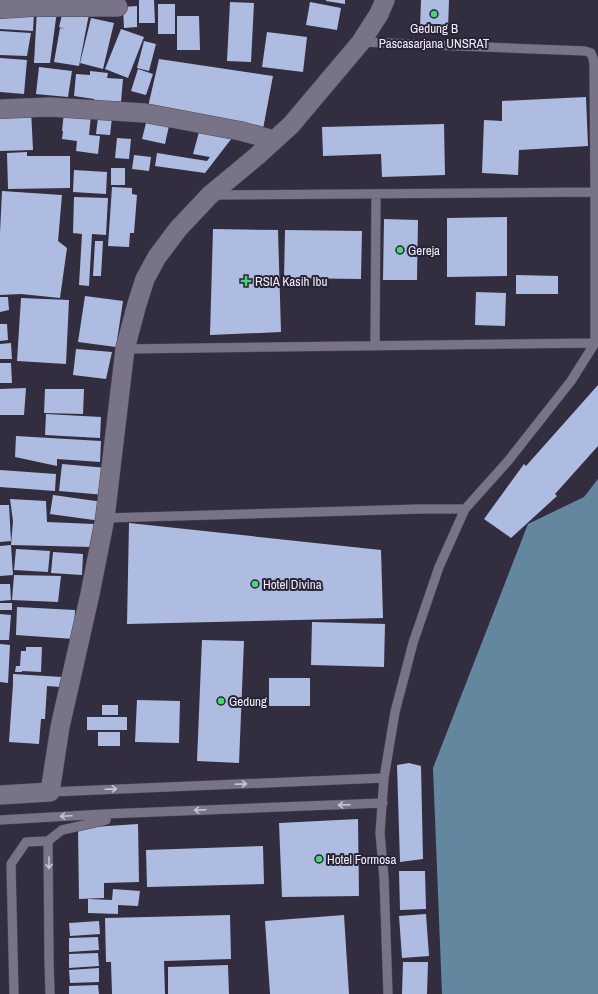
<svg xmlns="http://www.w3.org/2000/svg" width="598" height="994" viewBox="0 0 598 994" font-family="'Archivo Narrow',sans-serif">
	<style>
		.water { fill: #6487a0 }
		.building { fill: #aebce1 }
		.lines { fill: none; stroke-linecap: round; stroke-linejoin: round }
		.lane-casing { stroke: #4f4959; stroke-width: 10 }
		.street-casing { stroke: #4f4959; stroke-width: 20 }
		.lane { stroke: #797388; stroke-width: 9 }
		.street { stroke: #797388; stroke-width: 19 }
		.oneway { stroke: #c8c4d3 }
		.poi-dot { fill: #48d778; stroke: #292435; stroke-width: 1.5 }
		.labels { text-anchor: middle; stroke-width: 4; stroke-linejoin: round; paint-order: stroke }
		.poi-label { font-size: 13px; fill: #f2effb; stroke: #292435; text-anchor: start }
	</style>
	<rect width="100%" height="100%" fill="#332d40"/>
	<path class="water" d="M598 479V994H442L433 768 528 524 584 497Z"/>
	<path class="building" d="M139 0H154L155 23H139Z
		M326 0H345V4L326 1Z
		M421 0H449L448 29 420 28Z
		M230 2 254 3 251 62 227 61Z
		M310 2 341 8 337 30 306 25Z
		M158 4H175V34H158Z
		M137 6V27L124 28 123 7Z
		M64 7 90 9 79 66 54 62 60 28 65 29 59 27Z
		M37 9 57 11 50 63H34Z
		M0 10 34 13 33 31 0 29Z
		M177 16H199L200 50H177Z
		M91 18 114 23 103 69 80 63Z
		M121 29 144 37 128 78 105 69Z
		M0 31 31 33 27 56 0 55Z
		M267 32 307 37 303 72 262 67Z
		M144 41 156 44 149 71 137 68Z
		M0 58 27 60 24 94 0 92Z
		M159 59 273 76 263 129 147 111Z
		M39 67 72 71 68 97 36 94Z
		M138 69 153 74 146 95 131 91Z
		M90 71 108 73 107 78 123 79 121 102 106 101V105L94 104V99L74 96 76 74 90 75Z
		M586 97 588 146 519 150 518 175 482 173 484 120 502 121V101Z
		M31 109 33 150 0 151V111Z
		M64 112 91 115 89 135 100 136 98 154 76 151 77 141 62 139 63 131H62Z
		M148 115 170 121 165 144 142 139Z
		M98 117 112 118 110 135 96 134Z
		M444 124 445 175 382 177 381 154 323 156 322 127Z
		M199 132 232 138 205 173 155 166 157 153 207 161 210 157 193 154Z
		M117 138 131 139 129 159 115 158Z
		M27 152V156H70V188L8 189 7 153Z
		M134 155 151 157 149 171 132 169Z
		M111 168H125V185H111Z
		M74 170 107 172 106 194 73 192Z
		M112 187 132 188V194L137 195 134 233H130L129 247 108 246Z
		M2 191 62 195 58 241 67 248 60 298 21 294 0 295V233Z
		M74 197 108 198 106 235 92 234 89 286 79 285 82 234 73 233Z
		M507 217V276L447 277V218Z
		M384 219 418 220 417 280H383Z
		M213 229 278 230 281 332 210 335Z
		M285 230 362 231 361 279 284 278Z
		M95 241H103L101 276H93Z
		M516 275 558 276V294H516Z
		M476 292 506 293 505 326 475 325Z
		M85 296 123 301 116 347 78 342Z
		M0 297H8L9 310 0 312Z
		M21 298 69 300 66 364 17 361Z
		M0 324H7L8 340 0 341Z
		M11 343 12 359H0V344Z
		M76 349 112 352 106 379 73 375Z
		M0 363H11L12 383H0Z
		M598 385V446L555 494 557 496 511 538 484 519 524 464 526 466Z
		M26 388 24 415H0V389Z
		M45 389H84L83 414 44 413Z
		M46 414 101 417 100 438 45 435Z
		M16 436 101 441 100 462 57 459V466L15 457Z
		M62 464 107 468 105 495 59 491Z
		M0 470 56 474 55 491 0 487Z
		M53 495 103 502 101 521 50 514Z
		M10 499 46 501 47 522 94 524 91 547 11 545 13 521Z
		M0 505H9L11 541 0 542Z
		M129 523 381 550 383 618 127 624Z
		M11 545 13 575 0 576V546Z
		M16 549 50 551 48 572 14 570Z
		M53 552 83 554 82 575 51 573Z
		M14 575 61 576 58 602 12 600Z
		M0 584H10L11 600 0 601Z
		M0 603H12V610H0Z
		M17 607 75 610 74 639 16 635Z
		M0 614 11 615 9 640H0Z
		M312 622 385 624 384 667 311 665Z
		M202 640 244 641 239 763 197 761Z
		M0 644 10 645 8 683 0 682Z
		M26 647H42L41 672 22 671V672H15L16 666H20L21 651H26Z
		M13 674 62 677 61 687 47 686 45 719H41L39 744 9 742 13 684Z
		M269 678H310V706H269Z
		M137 700 180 701 179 743 135 742Z
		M102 705H118V715H102Z
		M87 717H127V730H87Z
		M98 732H120V746H98Z
		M409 763 421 766 423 859 400 862 397 765Z
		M358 819 359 896 282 897 279 823Z
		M138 824 139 882 104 883V898L79 899 78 828Z
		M263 846 264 884 147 887 146 850Z
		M399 871H425L426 909 400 910Z
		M113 889 140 891 138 906 118 905V914L88 913V899L112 900Z
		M426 914 429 956 402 958 399 916Z
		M230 915 231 959 164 961 165 994H112L111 962H106L105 918Z
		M344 915 349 994H270L265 921Z
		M99 921 100 934 70 936 69 923Z
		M98 937 99 950 69 952V938Z
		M98 953 99 966 69 968V954Z
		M403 962H428L427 994H402Z
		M228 965 229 994H168V967Z
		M99 968V982L70 983 69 970Z
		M98 985 99 994H69V986Z"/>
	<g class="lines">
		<g class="lane-casing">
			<path id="lane" d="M361 42 585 51 591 53 593 58 594 64 595 192H598
				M214 195 595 192V343
				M375 346 376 194
				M125 349 595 343 571 381 508 461 465 509 439 567 413 643 395 712 384 778 380 833 384 878 388 994
				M105 518 420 509H465
				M50 792 384 778
				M0 820 105 814 383 803
				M14 994 11 864 26 842 48 841
				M50 994 49 961 48 841 62 830 106 820 105 814"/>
		</g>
		<g class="street-casing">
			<path id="street" d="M0 9 32 7H118
				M0 109 50 107 145 113 240 131 274 140
				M0 795 50 792 60 727 90 594 105 518 125 349 137 304 145 279 157 257 178 229 210 195 257 156 291 125 361 42 379 14 385 0"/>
		</g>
		<use href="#lane" class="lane"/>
		<use href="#street" class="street"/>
	</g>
	<defs><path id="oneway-shaft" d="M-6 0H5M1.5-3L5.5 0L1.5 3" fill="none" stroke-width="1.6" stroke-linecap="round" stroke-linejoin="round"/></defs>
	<g class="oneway">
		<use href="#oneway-shaft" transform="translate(241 784) rotate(-2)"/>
		<use href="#oneway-shaft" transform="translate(111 789) rotate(-2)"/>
		<use href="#oneway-shaft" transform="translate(344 805) rotate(178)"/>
		<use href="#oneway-shaft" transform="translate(200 810) rotate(178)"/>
		<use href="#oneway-shaft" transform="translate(66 816) rotate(177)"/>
		<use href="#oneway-shaft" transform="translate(49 863) rotate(90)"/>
	</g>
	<g class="poi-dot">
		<circle cx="434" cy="14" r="4"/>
		<circle cx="400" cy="250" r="4"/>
		<path d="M244 275h4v4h4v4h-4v4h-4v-4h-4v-4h4z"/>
		<circle cx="255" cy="584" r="4"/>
		<circle cx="221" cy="701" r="4"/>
		<circle cx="319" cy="859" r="4"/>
	</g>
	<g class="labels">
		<g class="poi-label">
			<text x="434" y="33" text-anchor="middle">Gedung B<tspan x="434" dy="15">Pascasarjana UNSRAT</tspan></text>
			<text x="408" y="255">Gereja</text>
			<text x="255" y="286">RSIA Kasih Ibu</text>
			<text x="263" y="589">Hotel Divina</text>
			<text x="229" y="706">Gedung</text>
			<text x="327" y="864">Hotel Formosa</text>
		</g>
	</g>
</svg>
